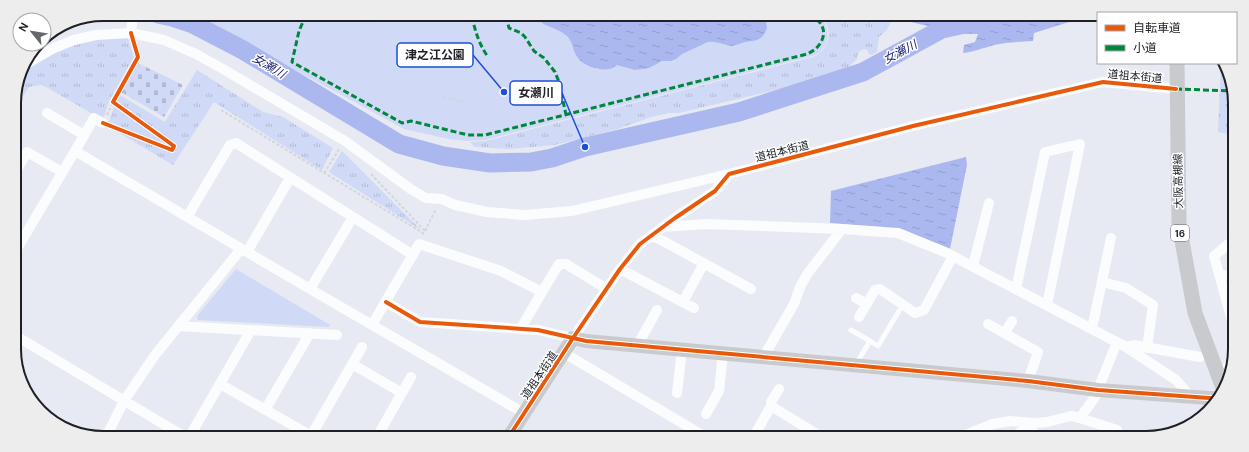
<svg xmlns="http://www.w3.org/2000/svg" width="1249" height="452" viewBox="0 0 1249 452" font-family="'DM Sans','Noto Sans JP',sans-serif">
	<style>
		.grass { fill: url(#grass-tufts) }
		.cemetery { fill: url(#cemetery-stones) }
		.park { fill: #d0d9f6 }
		.water { fill: url(#water-ripples) }
		.lines { fill: none; stroke-linecap: round; stroke-linejoin: round }
		.river { stroke: #aab8ef; stroke-width: 19 }
		.path { stroke: #d4d6d9; stroke-width: 2; stroke-dasharray: 3 2; stroke-linecap: butt }
		.lane { stroke: #fbfcfd; stroke-width: 5 }
		.street { stroke: #fbfcfd; stroke-width: 10 }
		.secondary { stroke: #c8cacd; stroke-width: 14 }
		.primary { stroke: #c8cace; stroke-width: 15 }
		.quiet { stroke: #00873e; stroke-width: 3; stroke-dasharray: 6 3; stroke-linecap: butt }
		.cycleway-casing { stroke: #fff; stroke-width: 6 }
		.cycleway { stroke: #e8590c; stroke-width: 4 }
		.labels { text-anchor: middle; stroke-width: 3; stroke-linejoin: round; paint-order: stroke }
		.shield { fill: #fff; stroke: #626367; stroke-width: 1 }
		.shield-label { font-size: 10px; font-weight: bold; fill: #1e2026 }
		.street-label { font-size: 11px; fill: #1e2026; stroke: #fff }
		.water-label { font-size: 12px; font-style: italic; fill: #1e2376; stroke: #fff }
		.rim { fill: none; stroke: #1e2026; stroke-width: 2 }
		.leader { fill: none; stroke: #1d4ed8; stroke-width: 1.5 }
		.callout-dot { fill: #1d4ed8; stroke: #fff; stroke-width: 1.5 }
		.callout { fill: #fff; stroke: #1d4ed8; stroke-width: 1.5 }
		.callout-label { font-size: 12px; text-anchor: middle; font-weight: bold; fill: #1e2026 }
	</style>
	<defs>
		<pattern id="grass-tufts" width="24" height="20" patternUnits="userSpaceOnUse"><rect width="24" height="20" fill="#d0d9f6"/><path d="M3 7l-1-3M5 7V3M7 7l1-3M15 17l-1-3M17 17v-4M19 17l1-3" fill="none" stroke="#b2bad3"/></pattern>
		<pattern id="cemetery-stones" width="16" height="16" patternUnits="userSpaceOnUse"><rect width="16" height="16" fill="#d0d9f6"/><path d="M2 7V4a2 2 0 0 1 4 0v3zM10 15v-3a2 2 0 0 1 4 0v3z" fill="#b2bad3"/></pattern>
		<pattern id="water-ripples" width="26" height="14" patternUnits="userSpaceOnUse"><rect width="26" height="14" fill="#aab8ef"/><path d="M2 4q2-2 4 0t4 0M15 11q2-2 4 0t4 0" fill="none" stroke="#929ecd"/></pattern>
	</defs>
	<rect width="100%" height="100%" fill="#e7eaf3"/>
	<path class="grass" d="M182 14H210L211 26H209Z
		M822 17H886L892 19 887 30 879 37 877 52 871 55 868 53 867 49 861 50 858 53 857 59 847 68 813 81 679 113H668L651 117 621 128 555 145 509 149 475 147 470 142 486 141 816 56C830 45 833 31 822 17Z
		M127 36 134 57 109 101 103 120 46 87 41 85 29 87 19 102 14 105C14 96 16 84 20 75 24 66 73 44 84 41 98 38 113 38 127 36Z
		M1221 63 1234 91V135L1218 132Z
		M197 70 263 112 283 117 333 148 322 170 214 102 173 165 116 131V130L172 152 176 145 116 101 120 95 165 122Z
		M114 106 171 145 170 147 109 122Z
		M342 151 421 230 329 172Z"/>
	<path class="cemetery" d="M138 63 183 85 164 117 121 92Z"/>
	<path class="park" d="M211 14 821 17C831 31 830 44 816 55L485 140 467 141 449 139 404 129 231 35 212 28Z
		M236 269 330 325 329 327 198 320 197 316Z"/>
	<path class="water" d="M540 16 762 17 766 21 767 28C761 44 755 39 742 43 738 44 734 46 730 46 722 44 716 41 708 42L682 54 676 59 671 61H662L649 68 635 70 617 65C615 66 612 69 609 69 601 71 583 66 578 58 572 51 574 43 567 36 559 29 551 28 542 23Z
		M890 17 1087 18 1066 23 1034 33 1033 41C1020 42 1007 42 994 45 983 48 974 52 963 53L964 45 975 42 978 34H961Z
		M966 157 967 165 950 249 901 229 830 223 831 191Z"/>
	<g class="lines">
		<path class="river" d="M158 14 172 17 193 24 243 50 399 144 443 156 490 163 531 162 552 158 585 147 739 112 863 72 942 29 992 18"/>
		<path class="path" d="M356 15 371 25
			M443 97 464 102
			M221 110 423 233V235
			M107 115 113 102
			M324 173 340 148
			M371 174 425 231
			M425 231 436 209"/>
		<path class="lane" d="M851 330 870 341
			M856 364 870 341 878 346 899 311"/>
		<path class="street" d="M131 33 133 14
			M23 66 54 48 74 40 96 35 131 33 164 40 196 54 223 69 345 141 412 190 426 198 442 199 455 205 487 212 525 215 572 211 729 174
			M47 113 84 135
			M75 151 94 118 103 123
			M15 173 27 152 62 172
			M187 217 230 145 236 143 413 255
			M662 227 707 224 842 229 898 233 947 253 1126 347 1176 380 1191 397
			M652 235 751 289
			M15 252 75 151 310 289 524 413
			M247 252 290 178
			M973 266 989 203
			M620 269 694 308
			M1219 275 1232 276
			M1102 282 1126 288 1153 305 1147 348
			M310 289 353 217
			M1016 289 1045 152 1080 144 1047 305
			M856 298 867 304
			M386 302 420 322 538 330 573 338 620 269 640 244 675 218 715 191 729 174 913 126 1103 82 1176 89
			M683 302 704 263
			M859 317 875 290 880 289 915 313 924 310 953 256
			M1231 317 1214 256 1232 241
			M988 324 1038 352 1028 381
			M372 325 419 244 501 271 542 292 559 264H566L607 289
			M178 326 337 335
			M521 328 542 292
			M1092 329 1111 238
			M1005 333 1012 321
			M16 336 180 434
			M637 346 657 310
			M1126 347 1134 345 1200 357
			M564 353 704 436
			M764 356 794 304 801 285 808 273 842 229
			M352 364 402 393
			M1228 366 1230 367
			M220 384 308 434
			M677 393 682 350
			M771 406 820 436
			M265 410 310 333
			M706 414 719 391 723 353
			M1080 418 1095 397 1117 342
			M108 433 124 401 155 355 241 249
			M191 434 251 330
			M312 434 362 347
			M378 435 411 377
			M754 436 771 406V402L779 389
			M960 437 993 424 1010 421 1034 423 1047 422 1071 416 1080 418 1117 430
			M1016 437C1024 424 1031 431 1041 437"/>
		<path class="secondary" d="M510 435 573 338 586 341 1028 381 1098 390 1209 398H1216"/>
		<path class="primary" d="M1177 63 1179 224 1195 313 1223 388"/>
		<path class="quiet" d="M306 15 299 31 292 62 402 123 411 121 468 135H485L807 54C824 47 831 27 813 17
			M472 16C475 31 479 44 488 57
			M506 16 509 28 521 33 525 37 534 51 544 58 555 72 559 82 566 115
			M1176 89 1234 91"/>
		<g class="cycleway-casing">
			<path id="cycleway" d="M103 123 172 150 174 146 113 102 138 57 131 33
				M386 302 420 322 538 330 586 341 1028 381 1098 390 1209 398H1216
				M510 435 573 338 620 269 640 244 675 218 715 191 729 174 913 126 1103 82 1176 89"/>
		</g>
		<use href="#cycleway" class="cycleway"/>
	</g>
	<g class="labels">
		<rect class="shield" x="1171" y="225" width="18" height="16" rx="3"/>
		<g class="shield-label">
			<text x="1180" y="237">16</text>
		</g>
		<g class="street-label">
			<text transform="translate(1135 76) rotate(5)" y="4">道祖本街道</text>
			<text transform="translate(782 151) rotate(-14)" y="4">道祖本街道</text>
			<text transform="translate(1178 181) rotate(-91)" y="4">大阪高槻線</text>
			<text transform="translate(539 375) rotate(-56)" y="4">道祖本街道</text>
		</g>
		<g class="water-label">
			<text transform="translate(900 52) rotate(-28)" y="4">女瀬川</text>
			<text transform="translate(269 66) rotate(31)" y="4">女瀬川</text>
		</g>
	</g>
	<path d="M0 0H1249V452H0ZM103 21H1146A82 82 0 0 1 1228 103V349A82 82 0 0 1 1146 431H103A82 82 0 0 1 21 349V103A82 82 0 0 1 103 21Z" fill="#ededee" fill-rule="evenodd"/>
	<path class="rim" d="M103 21H1146A82 82 0 0 1 1228 103V349A82 82 0 0 1 1146 431H103A82 82 0 0 1 21 349V103A82 82 0 0 1 103 21Z"/>
	<path class="leader" d="M504 92L473 55M585 147L562 93"/>
	<g class="callout-dot">
		<circle cx="504" cy="92" r="4"/>
		<circle cx="585" cy="147" r="4"/>
	</g>
	<g class="callout">
		<rect x="397" y="43" width="76" height="24" rx="4"/>
		<rect x="510" y="81" width="52" height="24" rx="4"/>
	</g>
	<g class="callout-label">
		<text x="435" y="59">津之江公園</text>
		<text x="536" y="97">女瀬川</text>
	</g>
	<rect x="1097" y="12" width="140" height="52" fill="#ffffff" stroke="#a5a6a8"/>
	<rect x="1105" y="25" width="20" height="6" fill="#e8590c" stroke="#a5a6a8"/>
	<text x="1133" y="32" font-size="12" fill="#1e2026">自転車道</text>
	<rect x="1105" y="45" width="20" height="6" fill="#00873e" stroke="#a5a6a8"/>
	<text x="1133" y="52" font-size="12" fill="#1e2026">小道</text>
	<g transform="translate(32 32) rotate(300)"><circle r="19" fill="#ffffff" stroke="#a5a6a8"/>
	<path d="M0-3L7 15L0 10L-7 15Z" fill="#64676e"/>
	<text y="-6" font-size="11" font-weight="bold" text-anchor="middle" fill="#1e2026">N</text>
	</g>
</svg>
